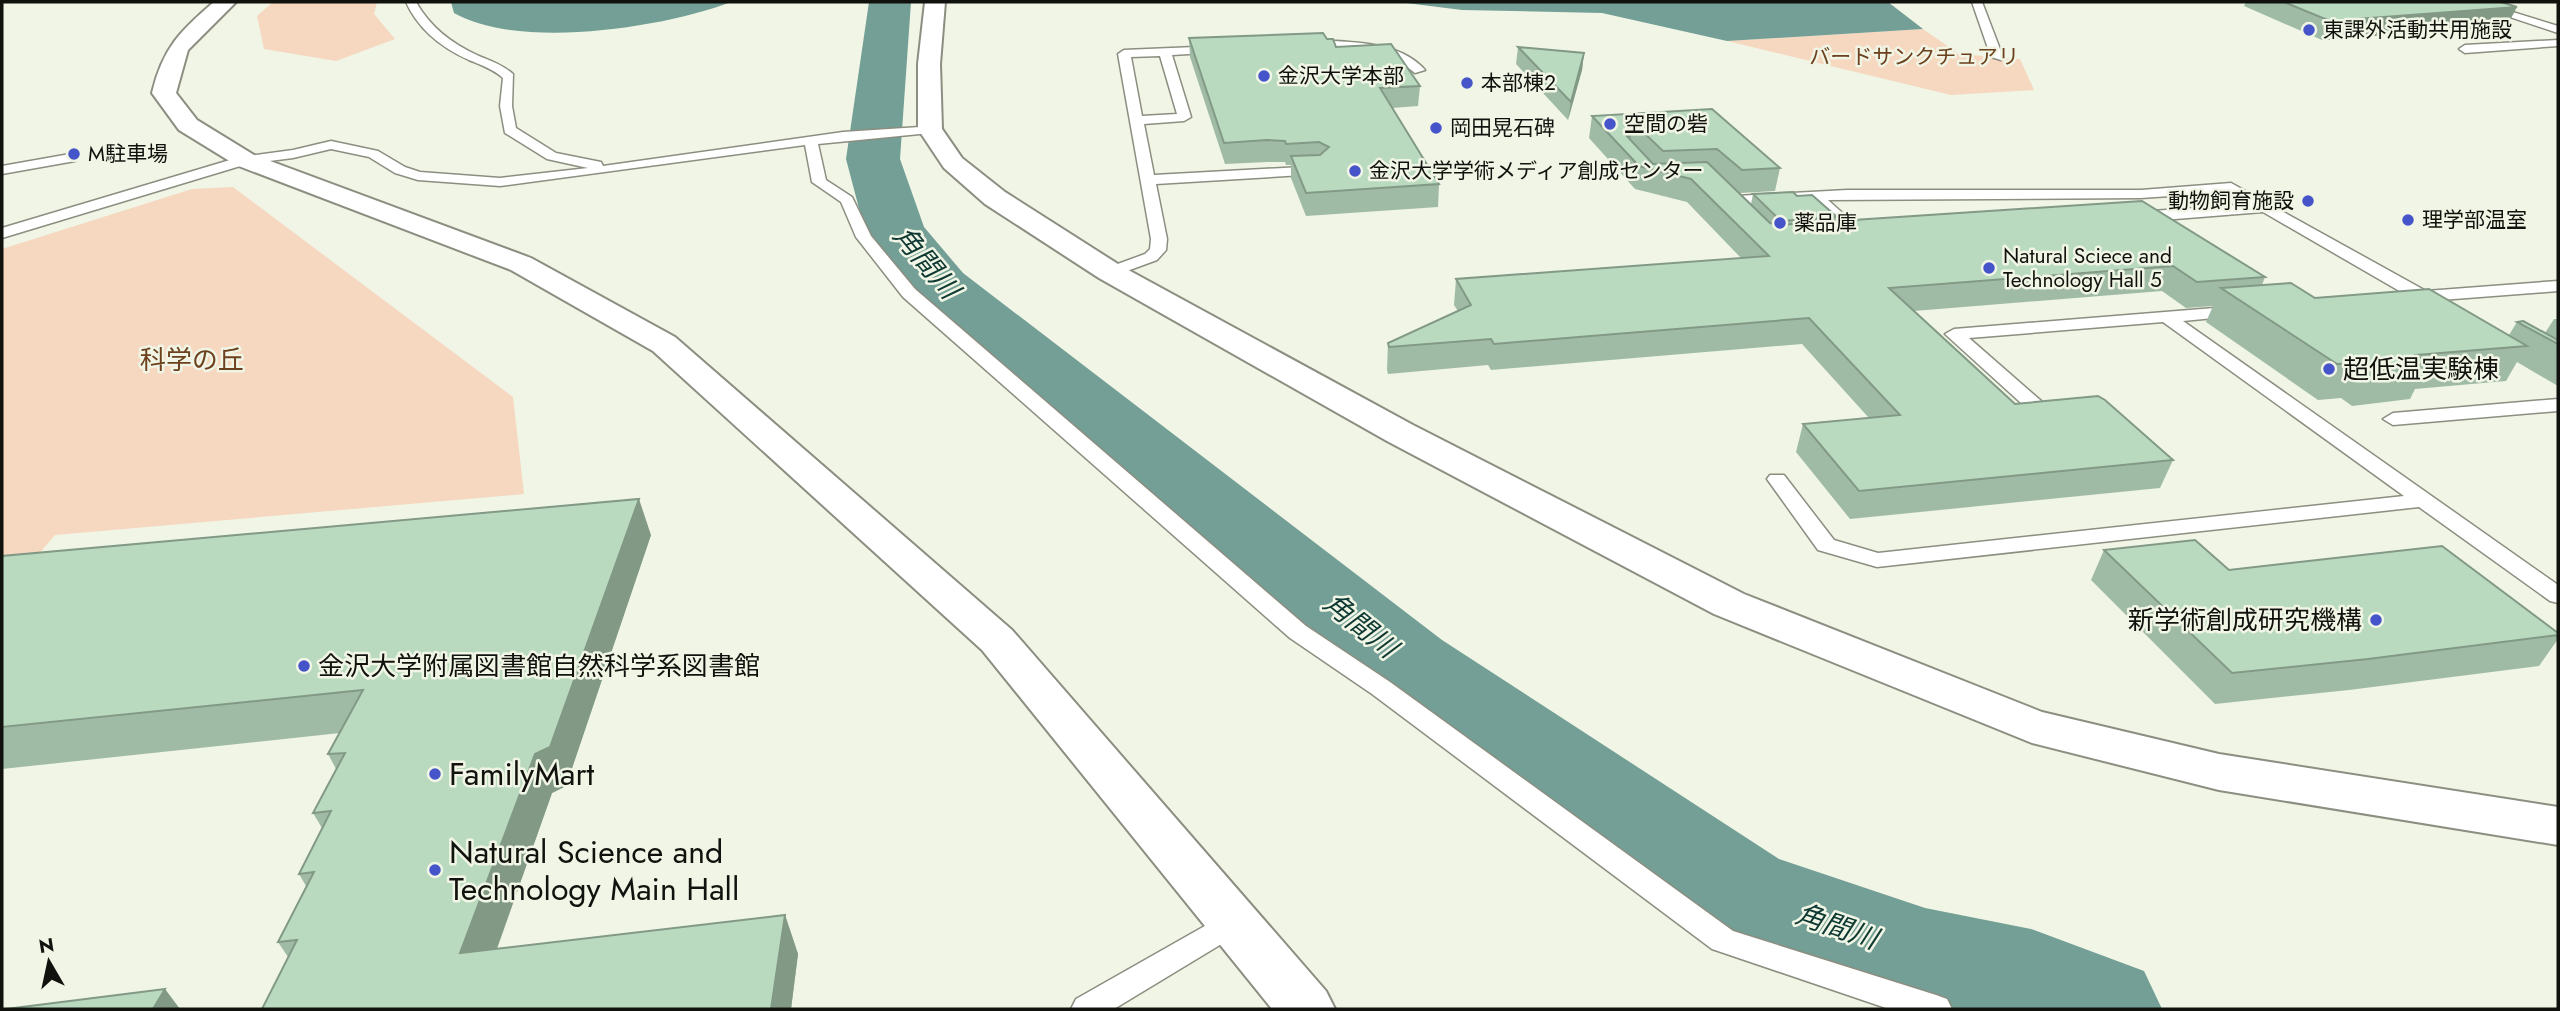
<svg xmlns="http://www.w3.org/2000/svg" width="2560" height="1011" viewBox="0 0 2560 1011" font-family="Jost,'Noto Sans JP',sans-serif">
	<style>
		.green { fill: #f6d7c0 }
		.water { fill: #739f96 }
		.lines { fill: none; stroke-linecap: round; stroke-linejoin: round }
		.river { fill: #739f96; fill-rule: evenodd }
		.service-casing { stroke: #8b8e80; stroke-width: 3 }
		.tertiary-casing { stroke: #8b8e80; stroke-width: 4 }
		.service { fill: #fff; fill-rule: evenodd }
		.tertiary { fill: #fff; fill-rule: evenodd }
		.wall { fill: #a0bba5 }
		.shaded-wall { fill: #829986 }
		.building { fill: #badac0; stroke: #829986; stroke-width: 2 }
		.poi-dot { fill: #4654c9; stroke: #f0f5e5; stroke-width: 2.5 }
		.labels { text-anchor: middle; stroke-width: 5; stroke-linejoin: round; paint-order: stroke }
		.far-poi-label { font-size: 21px; fill: #11120d; stroke: #f0f5e5; text-anchor: start }
		.far-park-label { font-size: 21px; fill: #6c401c; stroke: #f0f5e5 }
		.park-label { font-size: 26px; fill: #6c401c; stroke: #f0f5e5 }
		.poi-label { font-size: 26px; fill: #11120d; stroke: #f0f5e5; text-anchor: start }
		.water-label { font-size: 28px; font-style: italic; fill: #0f3933; stroke: #f0f5e5 }
		.near-poi-label { font-size: 32px; fill: #11120d; stroke: #f0f5e5; text-anchor: start }
	</style>
	<rect width="100%" height="100%" fill="#f0f5e5"/>
	<path class="green" d="M273 2H377L374 14 395 39 336 61 264 49 257 16Z
		M1923 29 1959 54 2020 59 2034 90 1951 95 1727 41Z
		M233 187 513 397 524 494 55 535 27 568 2 570V249L192 189Z"/>
	<path class="water" d="M451 2H731C663 28 519 50 454 13Z
		M1398 2H1888L1923 29 1727 41 1602 13 1462 10Z"/>
	<g class="lines">
		<path class="river" d="M869 2H911L900 159 924 227 963 273 1442 640 1779 859 1925 908 2031 929 2144 971 2162 1009H1930L1699 924 1374 686 917 301 865 231 846 159Z"/>
		<g class="service-casing">
			<path id="service" d="M406 2H416C430 27 452 44 479 56 491 61 503 65 513 74L512 106 516 128 556 153 601 162 603 166 843 132 935 126V132L930 133 818 144 826 180 852 197 871 236 915 289 1306 626 1390 682 1733 931 1936 995 1947 999 1952 1009H1889L1712 949 1372 694 1290 638 903 297 856 237 841 202 812 182 805 145 500 186 418 180 395 173 369 157 331 149 293 158 247 164 2 238V228L240 157 293 150 331 141 378 151 405 167 420 172 500 178 588 168 547 159 505 133 500 106 503 78C493 69 481 65 469 60 442 48 418 29 406 2Z
				M1972 2H1982L2003 57 2001 60 1991 57Z
				M2465 2H2480L2558 26V33Z
				M2558 40V46L2465 53 2459 49 2465 45Z
				M1335 41C1366 43 1403 45 1425 70L1415 73C1385 47 1345 48 1307 48L1301 45 1307 42Z
				M1219 46 1225 50 1223 52 1172 55 1191 117 1184 121 1144 124 1154 175 1319 166 1326 170 1319 174 1156 184 1167 239 1166 250 1157 260 1116 275H1104L1102 272 1104 269 1145 254 1150 249 1151 239 1118 54 1124 50ZM1160 56 1177 114 1142 116 1131 57Z
				M70 154 77 158 75 161 2 174V166Z
				M2231 183 2426 291 2558 281V291L2441 300 2445 304 2437 309 2415 300 2263 212 2138 222 2130 217 2138 212 2250 204 2228 192 2141 198 1828 200 1868 236 1865 239 1848 240 1845 237 1848 234 1811 201 1732 205 1727 204 1716 193 1723 189 1736 196 1847 190H2141Z
				M2239 306 2245 307 2248 311 2245 315 2183 321 2558 585V603L2550 601 2419 507 1877 567 1818 550 1767 479 1770 475H1784L1834 540 1878 553 2404 496 2163 322 1969 338 2055 413 2058 417 2055 421H2041L1945 334 1954 329Z
				M2558 399V411L2393 425 2383 419 2393 413Z
				M1233 910 1243 913 1248 922 1243 931 1114 1009H1071L1076 999Z"/>
		</g>
		<g class="tertiary-casing">
			<path id="tertiary" d="M214 2H236L188 50 176 93 197 120 254 155 531 258 675 337 1012 630 1326 991 1335 1009H1272L982 650 653 351 511 270 236 165 179 130 152 93C163 48 180 31 214 2Z
				M925 2H945L940 64 942 129 962 158 1005 192 1121 266 1413 425 1744 594 2042 712 2219 754 2558 807V845L2219 790 2032 743 1714 614 1387 441 1099 278 985 204 944 168 918 129V64Z"/>
		</g>
		<use href="#service" class="service"/>
		<use href="#tertiary" class="tertiary"/>
	</g>
	<path class="wall" d="M2246 2H2501L2507 26 2322 40 2244 6Z
		M1189 38 1327 39 1336 47 1420 86 1418 106 1392 108 1439 184 1438 207 1306 216 1291 178V165H1286L1285 162H1267L1225 164 1190 57Z
		M1518 47 1584 53 1582 70 1568 120 1516 64Z
		M1712 109 1780 168 1775 191 1740 193 1751 204 1753 194 1797 196 1837 217 1836 221 2265 277 2262 285 2315 298 2509 335 2517 322 2545 333 2554 319H2558V386L2517 362 2506 381 2415 389 2410 399 2352 406 2341 398 2318 400 2206 322 2213 306 2186 308 2162 291 1914 311 2015 404 2173 460 2160 488 1850 519 1796 452 1803 424 1869 418 1802 344 1491 370 1488 365 1388 374 1387 370 1388 343 1458 311 1454 305 1456 279 1741 258 1687 202 1635 189 1589 138 1592 116Z
		M651 535 566 786 552 793 497 949 785 915 798 954 791 1009H262L288 957 278 942 306 886 299 874 322 828 313 813 336 769 328 754 340 733 2 769V557Z
		M2104 550 2229 570 2558 633V639L2539 666 2349 690 2215 704 2091 580Z"/>
	<path class="shaded-wall" d="M2517 7 2507 26 2322 40 2330 21Z
		M1584 53 1582 70 1568 120 1571 102Z
		M1632 128 1629 150 1624 133Z
		M639 499 651 535 566 786 552 793 481 993 460 953 535 754Z
		M785 915 798 954 791 1009H771Z
		M165 989 180 1009H153Z"/>
	<path class="building" d="M2284 2H2501L2517 7 2330 21Z
		M1323 33 1327 39H1333L1336 47 1391 44 1420 86 1380 88 1439 184 1306 193 1291 156 1320 155 1329 147 1319 142 1286 144 1285 141 1267 140 1224 143 1189 38Z
		M1518 47 1584 53 1571 102Z
		M1712 109 1780 168 1742 170 1717 149 1663 151 1639 128H1632L1624 133 1653 164 1707 162 1770 223 1778 225 2142 201 2265 277 2197 282 2173 266 1889 288 2015 404 2098 396 2105 400 2173 460 1859 491 1803 424 1900 415 1809 318 1494 344 1491 339 1389 347 1388 343 1471 305 1456 279 1769 256 1691 179 1639 166 1592 116Z
		M1793 192 1797 196 1812 195 1837 217 1781 221 1753 194Z
		M2291 283 2315 298 2429 289 2527 346 2416 355 2429 363 2371 370 2360 363 2337 364 2221 288Z
		M2523 321 2558 340V344L2517 322Z
		M639 499 550 747 535 754 460 953 785 915 771 1009H262L297 940 278 942 314 872 299 874 331 811 313 813 345 753 328 754 363 690 2 727V556Z
		M2195 540 2229 570 2442 546 2558 633V635L2368 659 2232 673 2104 550Z
		M165 989 153 1009H6Z"/>
	<g class="poi-dot">
		<circle cx="2309" cy="30" r="7"/>
		<circle cx="1264" cy="76" r="7"/>
		<circle cx="1467" cy="83" r="7"/>
		<circle cx="1610" cy="124" r="7"/>
		<circle cx="1436" cy="128" r="7"/>
		<circle cx="74" cy="154" r="7"/>
		<circle cx="1355" cy="171" r="7"/>
		<circle cx="2308" cy="201" r="7"/>
		<circle cx="2408" cy="220" r="7"/>
		<circle cx="1780" cy="223" r="7"/>
		<circle cx="1989" cy="268" r="7"/>
		<circle cx="2329" cy="369" r="7"/>
		<circle cx="2376" cy="620" r="7"/>
		<circle cx="304" cy="666" r="7"/>
		<circle cx="435" cy="774" r="7"/>
		<circle cx="435" cy="870" r="7"/>
	</g>
	<g class="labels">
		<g class="far-poi-label">
			<text x="2323" y="37">東課外活動共用施設</text>
			<text x="1278" y="83">金沢大学本部</text>
			<text x="1481" y="90">本部棟2</text>
			<text x="1624" y="131">空間の砦</text>
			<text x="1450" y="135">岡田晃石碑</text>
			<text x="88" y="161">M駐車場</text>
			<text x="1369" y="178">金沢大学学術メディア創成センター</text>
			<text x="2294" y="208" text-anchor="end">動物飼育施設</text>
			<text x="2422" y="227">理学部温室</text>
			<text x="1794" y="230">薬品庫</text>
			<text x="2003" y="263">Natural Sciece and<tspan x="2003" dy="24">Technology Hall 5</tspan></text>
		</g>
		<g class="far-park-label">
			<text x="1914" y="64">バードサンクチュアリ</text>
		</g>
		<g class="park-label">
			<text x="192" y="369">科学の丘</text>
		</g>
		<g class="poi-label">
			<text x="2343" y="378">超低温実験棟</text>
			<text x="2362" y="629" text-anchor="end">新学術創成研究機構</text>
			<text x="318" y="675">金沢大学附属図書館自然科学系図書館</text>
		</g>
		<g class="water-label">
			<text transform="translate(927 262) rotate(50)" y="10">角間川</text>
			<text transform="translate(1361 625) rotate(39)" y="10">角間川</text>
			<text transform="translate(1837 926) rotate(19)" y="10">角間川</text>
		</g>
		<g class="near-poi-label">
			<text x="449" y="785">FamilyMart</text>
			<text x="449" y="863">Natural Science and<tspan x="449" dy="37">Technology Main Hall</tspan></text>
		</g>
	</g>
	<rect width="2560" height="1011" fill="none" stroke="#11120d" stroke-width="7"/>
	<g transform="translate(49 962) rotate(351)" stroke="#f0f5e5" stroke-width="5" paint-order="stroke">
	<path d="M0-5L12 26L0 18L-12 26Z" fill="#11120d"/>
	<text y="-10" font-size="19" font-weight="bold" text-anchor="middle" fill="#11120d">N</text>
	</g>
</svg>
